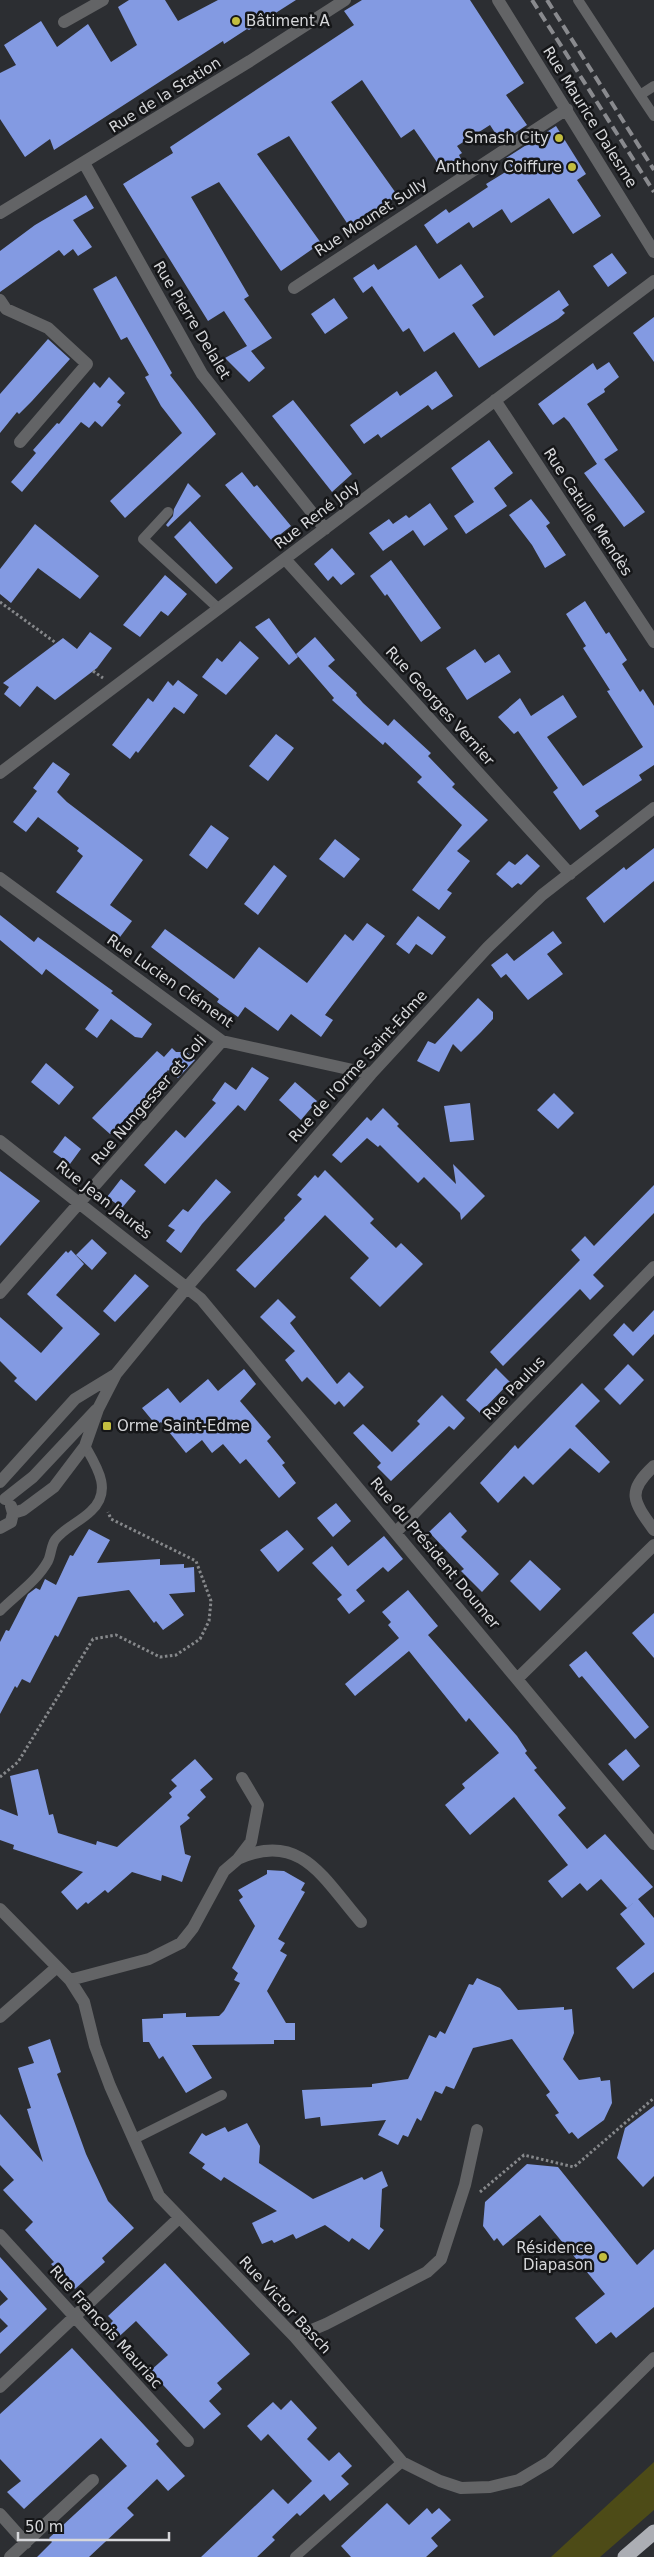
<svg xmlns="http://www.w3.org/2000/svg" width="654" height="2557" viewBox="0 0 654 2557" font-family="'DejaVu Sans',sans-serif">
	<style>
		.green { fill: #4d4b17 }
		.building { fill: #839ae2 }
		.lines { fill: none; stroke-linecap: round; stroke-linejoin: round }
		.path { stroke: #86888b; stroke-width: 3; stroke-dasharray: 2.5 2.5; stroke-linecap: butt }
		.service { stroke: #636466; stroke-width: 10 }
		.minor { stroke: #636466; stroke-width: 12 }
		.motorway { stroke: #acaeb4; stroke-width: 15 }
		.rail { stroke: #898a8e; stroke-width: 4; stroke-dasharray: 10 5; stroke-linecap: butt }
		.poi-dot { fill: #c2bd3f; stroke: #151618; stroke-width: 2 }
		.labels { text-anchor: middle; stroke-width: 5; stroke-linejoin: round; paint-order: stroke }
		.poi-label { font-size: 15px; fill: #d7d8db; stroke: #151618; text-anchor: end }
		.street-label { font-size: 15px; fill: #d7d8db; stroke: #151618 }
	</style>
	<rect width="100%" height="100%" fill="#2c2e32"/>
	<path class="green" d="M654 2462V2510L600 2557H551Z"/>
	<path class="building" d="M129 0H165L178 21 218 0H296L249 30 247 29 224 44 223 41 54 150 50 139 25 157 0 119V73L16 65 4 45 41 21 57 47 88 24 111 62 137 45 118 7Z
		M362 0H470L524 83 506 95 527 125 501 142 490 125 457 146 462 153 459 155 461 159 443 171 414 129 401 138 362 80 331 102 398 196 349 226 289 136 257 154 321 243 281 271 219 182 191 197 249 296 244 299 272 338 251 351 265 368 249 382 225 358 247 346 224 311 208 321 123 184 173 153 170 147 354 25 344 11Z
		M556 126 586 174 577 180 601 216 573 234 549 198 511 223 502 209 473 228 469 222 437 244 424 225 446 209 449 213 488 187 486 184 512 168 506 158Z
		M86 195 94 208 73 220 92 247 78 256 73 249 64 256 59 250 0 292V251L35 225Z
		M416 245 439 279 461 264 484 297 472 305 494 336 559 290 569 305 562 310 565 313 558 319 479 368 454 332 424 352 409 328 403 332 372 286 363 293 353 278 374 264 378 270Z
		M612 253 627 273 608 287 593 266Z
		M116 276 172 373 170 375 216 434 125 518 110 501 182 433 161 406 145 377 149 375 127 337 121 340 93 289Z
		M334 298 348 318 325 334 311 314Z
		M654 317V362L633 333Z
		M48 339 70 359 32 401 19 414 17 412 0 433V394Z
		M609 362 619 377 604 389 605 392 587 404 618 450 597 464 569 422 564 417 553 425 538 404 593 363 597 370Z
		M436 371 453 396 432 410 428 405 381 438 378 434 364 444 350 425 397 391 400 396Z
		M109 377 125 393 117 402 121 405 102 427 95 421 89 428 81 422 22 492 11 482 36 453 33 450 57 423 59 424 94 382 100 388Z
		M293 400 352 474 332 492 272 416Z
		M489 440 513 473 494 488 507 506 466 534 454 516 474 502 451 468Z
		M604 459 645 512 624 527 584 473Z
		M242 472 254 487 257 485 291 526 272 541 225 485Z
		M188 483 201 496 168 527 166 525 173 516 174 509Z
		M531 499 550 523 546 526 566 555 545 568 532 545 509 515Z
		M430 503 448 529 424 546 413 530 383 551 369 533 389 519 393 524 406 515 409 518Z
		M190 521 233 568 216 584 174 537Z
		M35 524 99 576 80 599 38 568 11 603 0 594V569Z
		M332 548 355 574 341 585 333 576 328 581 314 564Z
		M391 560 441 628 421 642 387 594 385 596 370 576Z
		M165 575 187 594 168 616 161 611 140 637 123 625Z
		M585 601 606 634 609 632 627 660 622 664 640 692 643 689 654 706V765L639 775 642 780 595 811 599 816 580 830 553 792 558 788 518 731 514 734 498 717 520 698 531 716 563 695 577 717 547 737 583 786 643 747 607 691 610 690 583 648 586 646 566 614Z
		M269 618 298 657 289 665 255 627Z
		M90 632 112 648 97 668 55 700 37 686 20 707 4 694 9 687 3 683 63 638 77 649Z
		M315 637 335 660 328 666 357 693 356 695 363 703 388 726 394 719 431 753 428 756 455 784 452 787 488 820 457 851 470 861 447 890 452 893 439 910 412 890 462 825 417 782 422 777 385 742 383 745 332 700 334 698 296 654Z
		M240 641 259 658 226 695 202 677 217 658 222 662Z
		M475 649 485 663 499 654 511 672 467 700 446 668Z
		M178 680 198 695 184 714 174 707 138 753 136 751 130 759 112 745 148 698 153 702 168 681 173 686Z
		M276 734 294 748 268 781 249 766Z
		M53 762 70 774 57 792 67 802 143 860 110 905 132 921 120 937 56 892 83 856 77 851 79 848 38 817 26 832 13 822 37 791 33 788Z
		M211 825 229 838 207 869 189 855Z
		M335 839 360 859 344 878 319 859Z
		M654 848V881L604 923 586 898 624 867 626 870Z
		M527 854 540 866 521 885 518 883 512 888 496 874 509 861 515 865Z
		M274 865 287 876 258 915 244 904Z
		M0 915 34 942 38 937 113 991 111 993 152 1024 142 1038 135 1037 111 1019 97 1038 85 1029 99 1010 46 969 42 975 0 940Z
		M418 916 446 937 432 955 416 944 409 954 396 944Z
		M367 923 385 936 325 1015 333 1020 321 1037 291 1014 278 1031 245 1007 238 1017 217 1002 219 999 151 947 165 929 234 979 259 947 307 983 345 934 353 941Z
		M553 931 562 943 547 954 563 974 528 1000 506 974 501 978 491 965 507 953 514 961Z
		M478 998 493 1012V1019L481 1032 461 1052 453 1044 439 1072 417 1061 428 1041 435 1044Z
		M172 1048 176 1052H186L195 1060 178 1078 168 1070 146 1094 149 1096 110 1134 92 1118 157 1051 164 1057Z
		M46 1063 74 1087 59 1105 31 1082Z
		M252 1067 269 1078 245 1111 238 1105 165 1184 144 1165 176 1130 185 1138 216 1103 212 1100 225 1082 236 1090Z
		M295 1082 317 1101 301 1120 279 1100Z
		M554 1093 574 1113 558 1129 537 1110Z
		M470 1103 474 1140 450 1142 444 1106Z
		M383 1108 399 1124 397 1126 456 1184 453 1164 485 1196 461 1220 460 1213 424 1177 418 1183 380 1145 378 1147 367 1138 341 1163 332 1155 367 1117 371 1121Z
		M65 1136 81 1149 70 1164 53 1152Z
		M325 1170 374 1219 370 1223 396 1248 401 1243 423 1264 380 1307 350 1278 369 1258 325 1215 255 1288 236 1270 285 1220 284 1218 302 1199 297 1195 315 1175 318 1178Z
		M0 1171 40 1201 0 1246Z
		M121 1179 136 1191 122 1208 107 1197Z
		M216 1179 231 1192 202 1224 181 1253 166 1241 175 1230 168 1226 183 1209 188 1212Z
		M654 1185V1213L593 1275 604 1286 590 1300 580 1289 503 1366 490 1352 580 1260 571 1250 585 1236 594 1246Z
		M92 1239 107 1253 92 1270 76 1255Z
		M71 1250 84 1264 56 1295 100 1334 36 1401 14 1381 17 1378 0 1361V1317L41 1353 63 1328 27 1294 66 1251 68 1253Z
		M135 1274 149 1286 115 1322 103 1311Z
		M278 1299 296 1317 290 1323 337 1384 349 1372 364 1387 344 1407 339 1401 335 1405 307 1377 302 1382 285 1360 295 1351 260 1317Z
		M654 1310V1334L633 1356 613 1335 624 1323 633 1332Z
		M628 1364 644 1380 620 1405 604 1389Z
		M496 1368 510 1382 480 1413 466 1400Z
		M244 1369 256 1384 240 1401 271 1437 267 1441 285 1463 282 1465 296 1483 279 1498 246 1459 240 1464 223 1444 212 1453 202 1440 186 1453 161 1422 156 1425 142 1408 168 1388 180 1403 208 1379 218 1391Z
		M582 1383 600 1401 575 1426 610 1462 599 1473 570 1448 533 1485 524 1476 498 1503 480 1483 515 1445 518 1449Z
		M442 1395 465 1418 454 1430 449 1426 391 1481 377 1467 381 1463 353 1433 363 1424 392 1452 420 1424 417 1421Z
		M336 1503 351 1521 333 1537 317 1518Z
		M450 1512 467 1531 461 1537 499 1574 482 1592 461 1571 464 1569 429 1532Z
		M89 1529 110 1540 97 1563 160 1559V1565L184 1564V1568L194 1567 195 1592 169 1594 184 1615 163 1630 156 1621 154 1623 129 1590 78 1597 58 1637 55 1635 30 1683 22 1679 17 1688 15 1686 0 1714V1642L6 1630 9 1631 28 1594 36 1588 40 1590 45 1579 56 1585 70 1555 73 1556Z
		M287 1530 304 1549 278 1572 260 1550Z
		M384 1536 403 1559 388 1572 383 1567 356 1590 365 1601 349 1614 337 1599 342 1595 312 1563 332 1546 348 1566Z
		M530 1560 561 1589 540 1611 510 1581Z
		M408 1590 438 1626 428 1635 517 1736 527 1751 525 1753 537 1768 534 1770 566 1808 558 1815 587 1849 605 1834 653 1887 627 1908 601 1879 587 1891 580 1883 562 1898 548 1881 568 1865 514 1797 470 1835 445 1805 465 1788 462 1784 499 1753 469 1718 466 1722 409 1651 355 1696 345 1684 399 1638 388 1625 391 1622 382 1612Z
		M654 1613V1658L632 1633Z
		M586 1651 649 1727 635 1739 582 1676 579 1678 569 1665Z
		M626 1749 640 1766 623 1781 608 1764Z
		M195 1759 213 1779 200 1790 206 1797 187 1815 190 1818 180 1826 185 1854 191 1856 182 1882 162 1875 161 1881 132 1872 108 1893 105 1890 88 1904 86 1902 77 1910 61 1892 83 1872 13 1849 14 1845 0 1840V1809L18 1816 10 1776 38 1769 49 1815 53 1814 58 1833 96 1845 97 1841 117 1847 172 1797 169 1793 177 1786 171 1780Z
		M267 1870 284 1871 305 1883 301 1890 305 1892 278 1939 285 1943 280 1951 287 1955 267 1991 286 2023H295V2040H274V2044L192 2045 212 2078 186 2093 163 2056 159 2059 149 2042H143L142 2019 163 2018V2014L186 2013V2017L219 2016 224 2011 240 1983 234 1980 238 1973 232 1968 255 1926 239 1900 243 1897 238 1890 267 1874Z
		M638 1899 654 1918V1972L633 1989 616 1968 645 1944 620 1914Z
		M477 1978 500 1988 518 2010 564 2007V2010L572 2009 574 2033 563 2059 579 2080 600 2077 601 2081 610 2080 612 2103 604 2120 578 2139 572 2132 569 2134 555 2115 559 2113 546 2095 550 2092 512 2039 473 2048 454 2089 446 2086 442 2094 435 2091 421 2121 417 2118 408 2137 403 2135 398 2145 378 2135 386 2120 321 2126 320 2117 305 2119 302 2090 372 2087V2084L408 2079 429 2035 436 2038 440 2031 445 2034 469 1984 473 1985Z
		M50 2039 61 2072 57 2074 86 2154 108 2201 134 2228 102 2258 105 2262 75 2289 51 2264 54 2262 25 2230 33 2222 3 2190 14 2180 0 2165V2114L43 2162 27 2109 31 2108 18 2068 34 2063 28 2047Z
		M654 2106V2176L643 2187 617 2158 625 2128Z
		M247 2123 260 2146 259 2163 313 2199 362 2177 364 2180 382 2171 388 2186 382 2189 380 2227 384 2230 369 2250 352 2238 349 2242 325 2225 296 2239 293 2234 274 2243 272 2240 262 2244 252 2223 277 2211 224 2177 221 2181 202 2168 205 2164 189 2153 202 2133 206 2136 225 2127 228 2132Z
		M527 2164 558 2167 637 2265 654 2249V2307L616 2338 611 2332 596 2344 575 2318 605 2294 540 2215 503 2246 497 2238 494 2241 483 2226 485 2202Z
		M0 2257 47 2309 0 2354V2333L8 2326 0 2318V2306L8 2299 0 2290Z
		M165 2263 250 2354 217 2383 222 2389 209 2401 221 2414 204 2429 150 2371 168 2355 136 2321 112 2343 102 2332 113 2321 108 2316Z
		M72 2348 159 2441 156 2444 185 2476 168 2491 157 2479 127 2508 134 2515 89 2557H37L52 2542 49 2538 127 2466 101 2438 24 2509 7 2492 21 2481 0 2459V2414Z
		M291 2400 317 2428 307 2439 329 2461 339 2452 352 2466 341 2476 349 2484 330 2501 324 2494 300 2516 297 2513 272 2537 275 2540 257 2557H201L273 2489 288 2504 312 2481 268 2434 261 2441 247 2426 273 2402 281 2410Z
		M387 2503 409 2525 427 2508 432 2514 439 2508 451 2520 431 2538 438 2546 426 2557H351L341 2546Z"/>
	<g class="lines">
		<path class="path" d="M0 602 56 643
			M93 671 103 678
			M0 1777 18 1762 93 1639 116 1635 160 1657 176 1655 200 1639 209 1621 211 1601 196 1561 111 1519 108 1512
			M480 2192 524 2155 574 2167 654 2098"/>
		<path class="service" d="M578 0 640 95 654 86
			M640 95 654 116
			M168 512 143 539 219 609
			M0 1611C16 1595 37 1581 48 1561 51 1555 51 1546 55 1540 65 1527 80 1522 91 1511 113 1491 97 1467 85 1446
			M134 2139 222 2095
			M295 2557 402 2462"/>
		<path class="minor" d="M498 0 654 252
			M64 22 103 0
			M84 163 202 374 325 529
			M0 213 250 61 345 0
			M294 288 567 109
			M0 300 6 309 48 328 87 364 20 442
			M495 400 654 642
			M285 559 570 874
			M0 773 654 281
			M0 878 222 1041 371 1074
			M0 1141 201 1299 654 1844
			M0 1293 222 1041
			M654 1466C626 1492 633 1501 654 1530
			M0 1482 75 1399 116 1374
			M5 1499 33 1477 96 1410
			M13 1513 23 1510 54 1487 85 1446 98 1409 116 1374 188 1286 371 1074 488 947 542 895 654 808
			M0 1528 11 1522 13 1513 11 1506
			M396 1532 654 1267
			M518 1678 654 1545
			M240 1858C302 1831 325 1881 361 1922
			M0 1909 70 1980 84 2002 95 2046 110 2086 159 2196 295 2337 402 2462 440 2481 461 2488 490 2487 519 2480 549 2462 654 2358
			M70 1980 149 1959 181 1943 193 1928 224 1871 238 1859 251 1842 258 1805 242 1778
			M0 2017 57 1967
			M0 2235 188 2441
			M295 2337 326 2324 427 2272 441 2259 465 2185 477 2130
			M0 2387 179 2218
			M0 2514 26 2543
			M10 2557 93 2480"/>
		<path class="motorway" d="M625 2557 654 2532"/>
		<path class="rail" d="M532 0 654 192
			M547 0 654 170"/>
	</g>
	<g class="poi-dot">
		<circle cx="236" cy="21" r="5"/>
		<circle cx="559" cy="138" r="5"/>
		<circle cx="572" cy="167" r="5"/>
		<rect x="102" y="1421" width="10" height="10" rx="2.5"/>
		<circle cx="603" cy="2257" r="5"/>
	</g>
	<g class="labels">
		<g class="poi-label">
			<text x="246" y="26" text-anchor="start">Bâtiment A</text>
			<text x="549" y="143">Smash City</text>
			<text x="562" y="172">Anthony Coiffure</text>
			<text x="117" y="1431" text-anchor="start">Orme Saint-Edme</text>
			<text x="593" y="2253">Résidence<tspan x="593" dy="17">Diapason</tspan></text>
		</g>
		<g class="street-label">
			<text transform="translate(165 95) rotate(-32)" y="5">Rue de la Station</text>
			<text transform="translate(590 117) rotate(58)" y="5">Rue Maurice Dalesme</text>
			<text transform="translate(371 217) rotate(-33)" y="5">Rue Mounet Sully</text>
			<text transform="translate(192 320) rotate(59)" y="5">Rue Pierre Delalet</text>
			<text transform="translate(588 512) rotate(57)" y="5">Rue Catulle Mendès</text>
			<text transform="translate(317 515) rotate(-37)" y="5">Rue René Joly</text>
			<text transform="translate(440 706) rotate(48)" y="5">Rue Georges Vernier</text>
			<text transform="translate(170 981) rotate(35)" y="5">Rue Lucien Clément</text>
			<text transform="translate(358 1066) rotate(-48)" y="5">Rue de l'Orme Saint-Edme</text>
			<text transform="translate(149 1100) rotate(-49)" y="5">Rue Nungesser et Coli</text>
			<text transform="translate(104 1200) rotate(38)" y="5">Rue Jean Jaurès</text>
			<text transform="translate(514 1388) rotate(-46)" y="5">Rue Paulus</text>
			<text transform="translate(435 1553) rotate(50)" y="5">Rue du Président Doumer</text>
			<text transform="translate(285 2305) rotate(47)" y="5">Rue Victor Basch</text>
			<text transform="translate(106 2327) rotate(48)" y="5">Rue François Mauriac</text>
		</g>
	</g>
	<path d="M18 2532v8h151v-8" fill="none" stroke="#d7d8db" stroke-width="2.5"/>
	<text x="25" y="2532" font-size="15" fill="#d7d8db" stroke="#151618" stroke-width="4" paint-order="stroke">50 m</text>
</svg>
